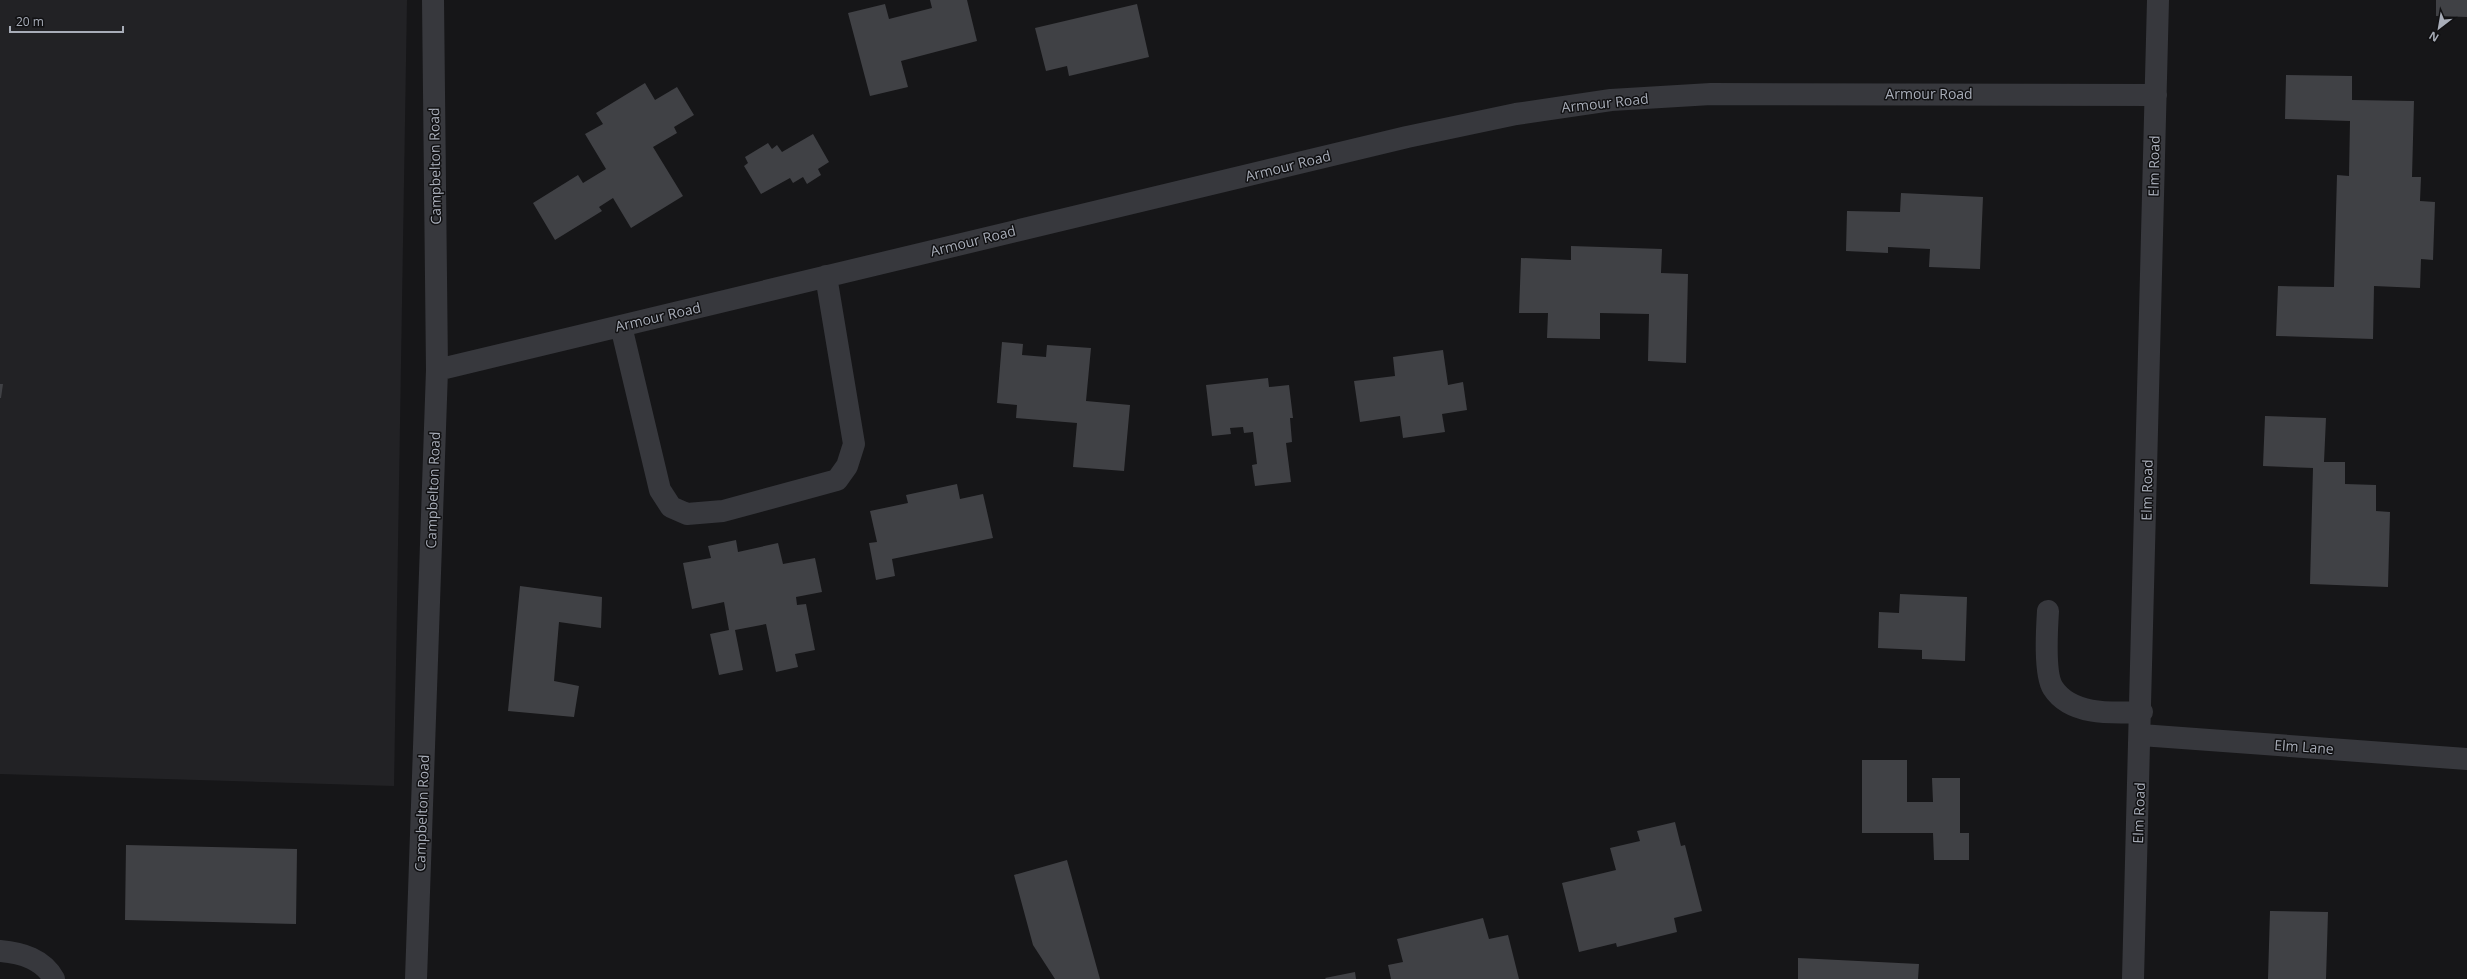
<svg xmlns="http://www.w3.org/2000/svg" width="2467" height="979" viewBox="0 0 2467 979" font-family="'Open Sans',sans-serif">
	<style>
		.built { fill: #222225 }
		.building { fill: #404145 }
		.lines { fill: none; stroke-linecap: round; stroke-linejoin: round }
		.minor { stroke: #37383d; stroke-width: 22 }
		.labels { text-anchor: middle; stroke-width: 3; stroke-linejoin: round; paint-order: stroke }
		.street-label { font-size: 14px; fill: #a8adb8; stroke: #111113 }
	</style>
	<rect width="100%" height="100%" fill="#161618"/>
	<path class="built" d="M0 0H407L394 786 0 774Z"/>
	<path class="building" d="M930 0H967L977 41 901 61 908 87 870 96 848 13 885 4 889 19 932 8Z
		M2436 0H2467V17L2436 16Z
		M1137 4 1149 57 1069 76 1067 66 1046 71 1035 28Z
		M2286 75 2352 76V100L2414 101 2412 177H2421L2420 201 2435 202 2433 260 2421 259 2420 288 2374 286 2373 339 2276 336 2278 286 2334 287 2337 175 2349 176 2350 121 2285 119Z
		M645 83 655 100 677 87 694 115 674 127 677 133 653 147 683 196 631 228 613 198 599 207 602 211 555 240 533 203 578 175 583 183 606 169 585 134 603 124 596 113Z
		M813 134 829 162 818 169 821 175 807 184 803 177 793 183 790 178 761 194 744 166 748 163 745 157 768 143 772 149 777 145 782 152Z
		M1901 193 1983 197 1980 269 1929 267 1930 249 1888 247V253L1846 251 1847 211 1900 212Z
		M1571 246 1662 249 1661 273 1688 274 1686 363 1648 361 1649 314 1600 313V339L1547 338 1548 313H1519L1521 258 1571 260Z
		M1002 342 1023 344 1022 355 1046 357 1047 345 1091 348 1086 401 1130 405 1124 471 1073 467 1077 423 1016 418 1017 405 997 403Z
		M1443 350 1448 385 1463 382 1467 410 1442 414 1445 432 1403 438 1400 416 1360 422 1354 381 1395 376 1393 357Z
		M1268 378 1269 387 1289 385 1293 418H1290L1292 442 1286 443 1291 482 1255 486 1252 465 1257 464 1253 432 1244 433 1243 427 1230 428 1231 434 1212 436 1206 385Z
		M0 384H3L1 398H0Z
		M2265 416 2326 418 2324 462H2345V484L2376 485V511L2390 512 2388 587 2310 584 2313 468 2263 466Z
		M957 484 960 499 983 494 993 538 892 559 895 576 876 580 869 543 877 542 870 511 908 503 906 495Z
		M736 540 738 552 778 543 783 564 815 558 822 592 796 597 797 605 806 604 815 650 795 654 798 667 776 672 766 624 735 630 743 670 719 675 710 634 729 630 724 602 692 609 683 563 711 558 708 546Z
		M520 586 602 597 601 628 559 622 554 681 579 686 574 717 508 711Z
		M1900 594 1967 597 1965 661 1922 659V650L1878 648 1879 612 1899 613Z
		M1862 760H1907V802H1933L1932 778H1960V833H1969V860H1934L1933 833H1862Z
		M1675 822 1681 846 1685 845 1702 911 1674 918 1677 932 1617 947 1616 943 1579 952 1562 883 1616 870 1610 848 1640 841 1637 831Z
		M126 845 297 849 296 924 125 920Z
		M1067 860 1100 979H1055L1033 945 1014 875Z
		M2270 911 2328 912 2326 979H2268Z
		M1483 918 1489 939 1508 935 1519 979H1391L1388 965 1403 962 1397 939Z
		M1798 958 1919 964 1918 979H1798Z
		M1355 972 1356 979H1326L1325 978Z"/>
	<g class="lines">
		<path class="minor" d="M621 326 660 490 671 507 687 514 723 511 837 480 847 466 854 444 826 276
			M437 370 1407 137 1516 114 1611 100 1711 94 2156 95
			M2048 611C2047 627 2044 674 2053 688 2071 716 2113 713 2142 712
			M2141 735 2467 759
			M0 951C22 953 43 959 54 979
			M416 979 437 370 433 0
			M2133 979 2158 0"/>
	</g>
	<g class="labels">
		<g class="street-label">
			<text x="1929" y="99">Armour Road</text>
			<text transform="translate(1605 103) rotate(-6)" y="5">Armour Road</text>
			<text transform="translate(435 166) rotate(-91)" y="5">Campbelton Road</text>
			<text transform="translate(1288 166) rotate(-14)" y="5">Armour Road</text>
			<text transform="translate(2154 166) rotate(-89)" y="5">Elm Road</text>
			<text transform="translate(973 241) rotate(-14)" y="5">Armour Road</text>
			<text transform="translate(658 317) rotate(-13)" y="5">Armour Road</text>
			<text transform="translate(433 490) rotate(-88)" y="5">Campbelton Road</text>
			<text transform="translate(2147 490) rotate(-89)" y="5">Elm Road</text>
			<text transform="translate(2304 747) rotate(4)" y="5">Elm Lane</text>
			<text transform="translate(422 813) rotate(-88)" y="5">Campbelton Road</text>
			<text transform="translate(2139 813) rotate(-88)" y="5">Elm Road</text>
		</g>
	</g>
	<g transform="translate(2439 28) rotate(211)" stroke="#111113" stroke-width="3" paint-order="stroke">
	<path d="M0-3L7 15L0 10L-7 15Z" fill="#a8adb8"/>
	<text y="-6" font-size="11" font-weight="bold" text-anchor="middle" fill="#a8adb8">N</text>
	</g>
	<path d="M10 26v6h113v-6" fill="none" stroke="#a8adb8" stroke-width="2"/>
	<text x="16" y="26" font-size="12" fill="#a8adb8" stroke="#111113" stroke-width="3" paint-order="stroke">20 m</text>
</svg>
